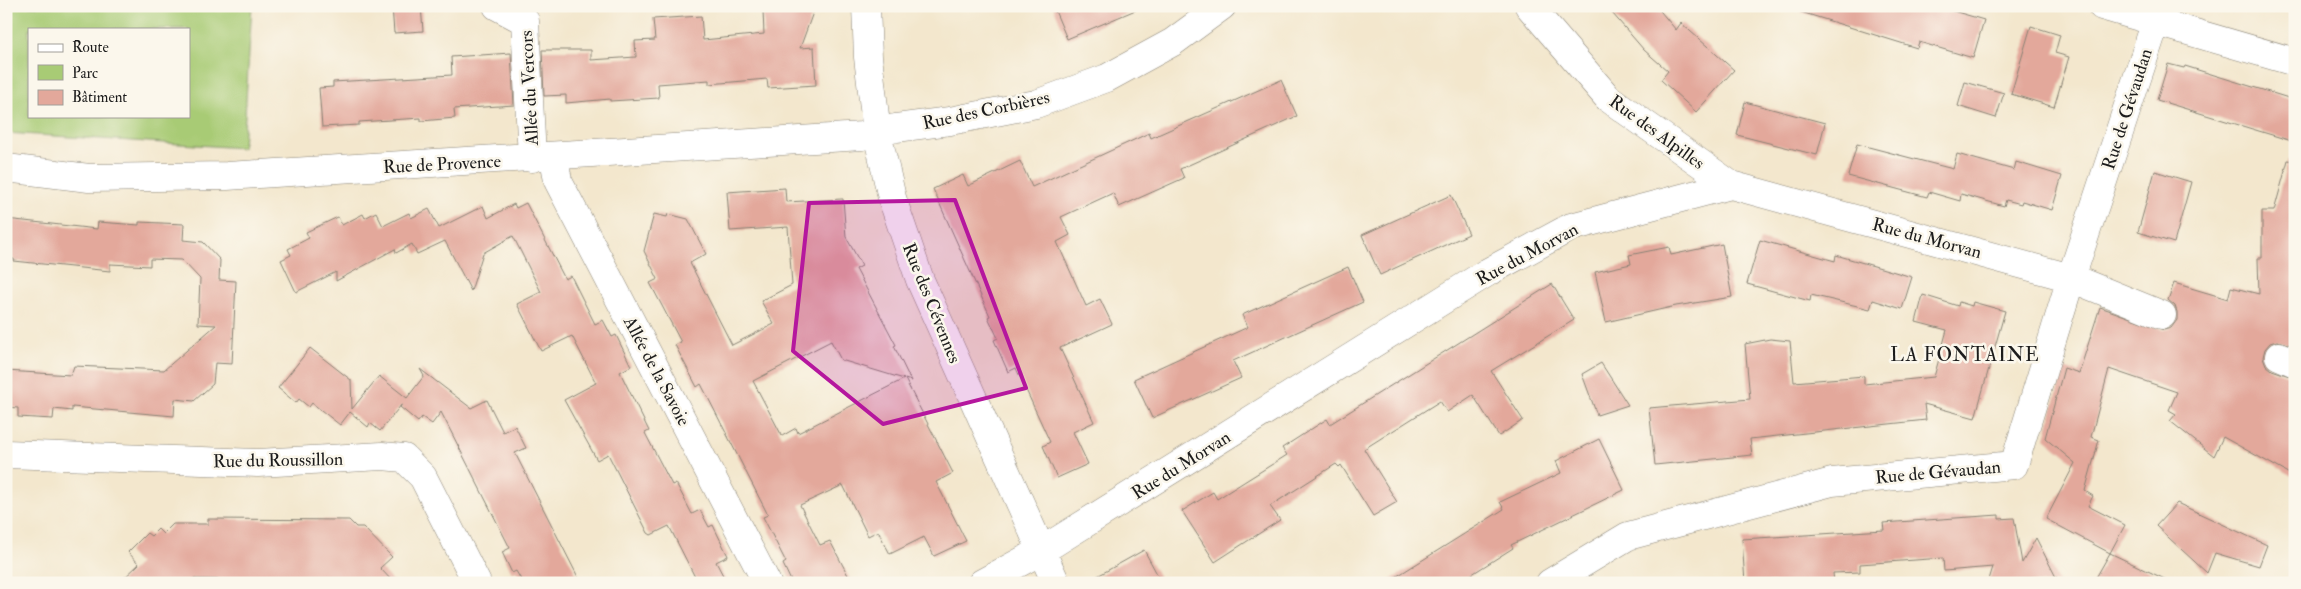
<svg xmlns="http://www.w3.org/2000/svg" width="2301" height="589" viewBox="0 0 2301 589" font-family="'IM FELL Double Pica',serif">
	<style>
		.green { fill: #a8cb75; stroke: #627448; fill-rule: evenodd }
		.building { fill: #e3a89b; fill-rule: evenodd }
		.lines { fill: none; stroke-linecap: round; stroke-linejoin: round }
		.minor-casing { stroke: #888274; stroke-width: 29 }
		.minor { stroke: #fff; stroke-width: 28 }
		.marked { fill: #b5179e; fill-opacity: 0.2; stroke: #b5179e; stroke-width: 4; stroke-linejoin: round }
		.labels { text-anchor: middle; stroke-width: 5; stroke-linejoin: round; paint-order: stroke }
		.street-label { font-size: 18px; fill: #1c1c1c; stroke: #fbf7ec }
		.neighbourhood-label { font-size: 19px; letter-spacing: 1px; fill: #1c1c1c; stroke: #fbf7ec }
	</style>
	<rect width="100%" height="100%" fill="#fbf7ec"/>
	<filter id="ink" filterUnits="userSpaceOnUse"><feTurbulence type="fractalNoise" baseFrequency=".02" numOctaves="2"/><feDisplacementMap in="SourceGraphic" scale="10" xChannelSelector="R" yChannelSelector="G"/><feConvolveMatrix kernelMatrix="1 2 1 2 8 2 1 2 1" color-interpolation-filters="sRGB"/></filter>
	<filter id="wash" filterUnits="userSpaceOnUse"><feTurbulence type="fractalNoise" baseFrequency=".0096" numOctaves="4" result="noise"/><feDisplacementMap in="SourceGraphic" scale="20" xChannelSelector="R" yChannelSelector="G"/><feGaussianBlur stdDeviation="1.12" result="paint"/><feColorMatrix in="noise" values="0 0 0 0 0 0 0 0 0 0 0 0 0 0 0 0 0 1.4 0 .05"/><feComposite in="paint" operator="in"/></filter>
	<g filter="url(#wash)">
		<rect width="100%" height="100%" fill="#f3e7cd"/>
		<path class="green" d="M6 6H252L243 148 6 133ZM29 29H189V116H29Z"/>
		<g id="blocks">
			<path class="building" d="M392 6H421L423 31 394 33Z
				M1053 6H1145L1067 39Z
				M1606 6H1656L1676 30 1681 23 1734 70 1696 112 1661 80 1668 71 1644 50Z
				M1802 6H1936L1984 20 1973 58 1919 42 1917 48 1801 12Z
				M815 7 800 48 814 47 816 85 768 88 767 79 709 84V80L658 84 659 98 610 101V99L566 103V95L544 96 542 50H591V60L636 57 635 41 655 40 653 19 701 16 703 40 764 34 763 11Z
				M2031 26 2060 35 2055 53 2069 57 2054 107 2011 94Z
				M511 53 514 105 454 109 455 118 421 121V118L359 122V125L322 127 319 88 333 87V82L452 75 451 57Z
				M2168 64 2184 68 2185 66 2295 100V142L2157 100Z
				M1281 80 1297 116 1180 169 1184 178 1119 207 1113 193 1061 217 1070 235 1057 242 1086 306 1100 299 1112 324 1060 348 1094 422 1073 432 1088 464 1057 478 1043 446 1050 442 1016 368 1008 372 994 340 998 338 988 317 990 316 933 189 963 175 968 186 1020 161 1032 187 1149 133 1151 138Z
				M1965 82 2004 93 1996 118 1958 106Z
				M1745 102 1825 123 1817 155 1737 135Z
				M1857 144 1953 169 1957 154 2014 170 2016 162 2062 176 2052 210 2022 201 2021 204 2006 200 2004 206 1961 194 1960 201 1929 192 1927 197 1848 176Z
				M2288 160 2295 161V346L2277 341 2270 343 2265 349 2263 357 2266 365 2272 370 2295 378V477L2223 437 2214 456 2170 421 2176 414 2169 410 2177 392 2109 369 2091 437 2099 440 2085 491 2093 496 2088 506 2125 525 2110 553 2046 519 2075 463 2045 438 2064 368 2079 373 2100 307 2164 330 2171 328 2177 320V312L2175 306 2168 300 2174 283 2228 299 2231 287 2259 294 2258 258H2262V211H2274Z
				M2155 171 2191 182 2174 243 2138 232Z
				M785 188 786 202 843 199 846 237 862 266 856 269 896 345 894 346 911 381 905 379 953 473 936 482 966 541 934 556 924 537 890 554 878 531 868 536 843 485 800 505 820 545 830 541 852 583H792L783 564 786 562 763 517 768 515 701 384 697 387 675 345 681 342 650 283 658 279 644 251 654 214 667 217 668 214 688 219 706 254 690 263 732 345 774 324 761 301 792 285 788 227 730 231 727 192ZM831 341 841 360 904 379 798 433 796 428 782 436 753 381Z
				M1451 195 1469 234 1380 275 1362 235Z
				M526 203 565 279 571 276 595 324 603 320 612 337 616 335 631 366 620 372 649 431 645 433 672 485 676 483 692 514 700 510 709 527 713 525 728 556 716 562 727 583H698L669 526 651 535 648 533 608 454 597 460 564 400 596 383 572 336 541 351 517 304 541 292 513 236 483 253 471 291 445 241 417 254 412 244 396 253 395 249 336 281V272L296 292 281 260 291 255 288 249 309 238 306 232 338 217 342 225 363 214 365 218 376 212 383 226 409 213 411 218 429 209 439 228 483 206 488 218 514 204 516 208Z
				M6 219 97 229 98 222 139 225V222L184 224 183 240 203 242 220 260 219 280 236 281 232 364 215 363 213 384 194 401 175 399 174 416 72 407V411L54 409 53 419 18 417V408L6 407V371L71 375 74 366 164 370 216 325 198 324 200 279 182 260 150 259V266L110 264V271L14 261V259L6 258Z
				M1760 240 1835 261 1836 255 1912 277 1902 309 1873 300 1870 309 1811 295 1810 301 1747 284Z
				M1722 244 1732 297 1676 306 1606 322 1595 272 1631 264 1629 255 1669 247 1671 255Z
				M1348 267 1363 302 1233 361 1241 378 1152 418 1134 379 1248 327 1242 315Z
				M1552 284 1574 320 1491 371 1523 420 1499 436 1473 395 1447 412 1440 401 1364 449 1397 502 1373 516 1341 465 1339 467 1336 464 1270 506 1280 520 1215 562 1182 511 1213 492 1217 499 1287 455 1282 448 1327 419 1330 424Z
				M1923 295 1958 306 1959 302 1972 306 1973 302 2005 311 1975 418 1924 404 1926 420 1750 439 1752 455 1655 465 1649 408 1750 399 1745 344 1770 339 1790 341 1794 382 1864 376V384L1934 377 1947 330 1916 322Z
				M310 348 351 380 352 409 379 376 407 398 424 376 420 369 471 408 487 400 503 432 515 426 526 448 515 453 581 583H523L516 571 512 573 502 552 510 548 441 412 432 424 422 417 418 422 400 407 402 404 380 431 370 423 368 427 350 412 340 425 312 403 309 407 299 399 296 403 278 388Z
				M1601 363 1628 405 1597 415 1582 374Z
				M1599 439 1624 490 1511 545 1513 548 1458 583H1386L1504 509 1500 502 1561 473 1556 461Z
				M2177 503 2267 545 2259 566 2215 553 2207 573 2156 526Z
				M1999 515V519L2014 518 2022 563 2036 538 2059 583H1988L1993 567 1944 571 1943 558 1860 564V572L1833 573 1834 583H1745L1742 539 1884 530 1883 523Z
				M208 519 349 520 356 527H363L392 557 380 568 394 583 192 579 196 583H119L139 564 128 552 147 533 151 536 158 529 163 534 173 524H208Z
				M1144 550 1162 583H1085Z
				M2110 553 2173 583H2093Z"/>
		</g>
	</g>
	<g filter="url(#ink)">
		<use href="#blocks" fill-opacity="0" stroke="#888274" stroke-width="1"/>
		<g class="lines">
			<g class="minor-casing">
				<path id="minor" d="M497 6 525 21 532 158
					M866 6 868 57 877 133 892 198 920 280 1056 583
					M1529 6 1608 98 1731 185
					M2102 6 2295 62
					M554 157 558 181 767 583
					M6 168 89 178 227 176 862 136 896 128 950 121 1036 104 1107 78 1173 42 1222 6
					M2279 356 2295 363
					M6 454 258 463 382 456 404 458 423 477 477 583
					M982 583 1041 551 1488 272 1571 227 1731 185 2071 278 2162 315
					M1550 583 1628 536 1832 482 2014 465 2071 278 2161 6"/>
			</g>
			<use href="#minor" class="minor"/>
		</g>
	</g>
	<path class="marked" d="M955 200 1026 388 883 424 793 351 809 203Z"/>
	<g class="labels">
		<g class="street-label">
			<text transform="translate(529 88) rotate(-93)" y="6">Allée du Vercors</text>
			<text transform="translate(2127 109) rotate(-72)" y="6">Rue de Gévaudan</text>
			<text transform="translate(986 110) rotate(-12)" y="6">Rue des Corbières</text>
			<text transform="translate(1657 132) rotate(36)" y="6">Rue des Alpilles</text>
			<text transform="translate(442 164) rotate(-3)" y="6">Rue de Provence</text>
			<text transform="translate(1927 238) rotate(15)" y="6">Rue du Morvan</text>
			<text transform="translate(1527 254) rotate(-28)" y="6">Rue du Morvan</text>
			<text transform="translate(932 303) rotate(68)" y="6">Rue des Cévennes</text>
			<text transform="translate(657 371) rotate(62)" y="6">Allée de la Savoie</text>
			<text transform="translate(278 460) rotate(-1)" y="6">Rue du Roussillon</text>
			<text transform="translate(1181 465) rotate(-32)" y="6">Rue du Morvan</text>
			<text transform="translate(1938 472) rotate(-5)" y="6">Rue de Gévaudan</text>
		</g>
		<g class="neighbourhood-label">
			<text x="1965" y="361">LA FONTAINE</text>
		</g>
	</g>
	<rect width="2301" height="589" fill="none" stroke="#fbf7ec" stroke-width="25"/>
	<rect x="28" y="28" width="162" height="90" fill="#fbf7ec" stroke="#a29f99"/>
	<rect x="38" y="44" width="25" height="8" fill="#ffffff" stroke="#a29f99"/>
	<text x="72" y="52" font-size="15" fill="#1c1c1c">Route</text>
	<rect x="38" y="65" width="25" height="15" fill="#a8cb75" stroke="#a29f99"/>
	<text x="72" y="78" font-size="15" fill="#1c1c1c">Parc</text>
	<rect x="38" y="90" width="25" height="15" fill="#e3a89b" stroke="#a29f99"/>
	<text x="72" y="102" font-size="15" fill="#1c1c1c">Bâtiment</text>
</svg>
